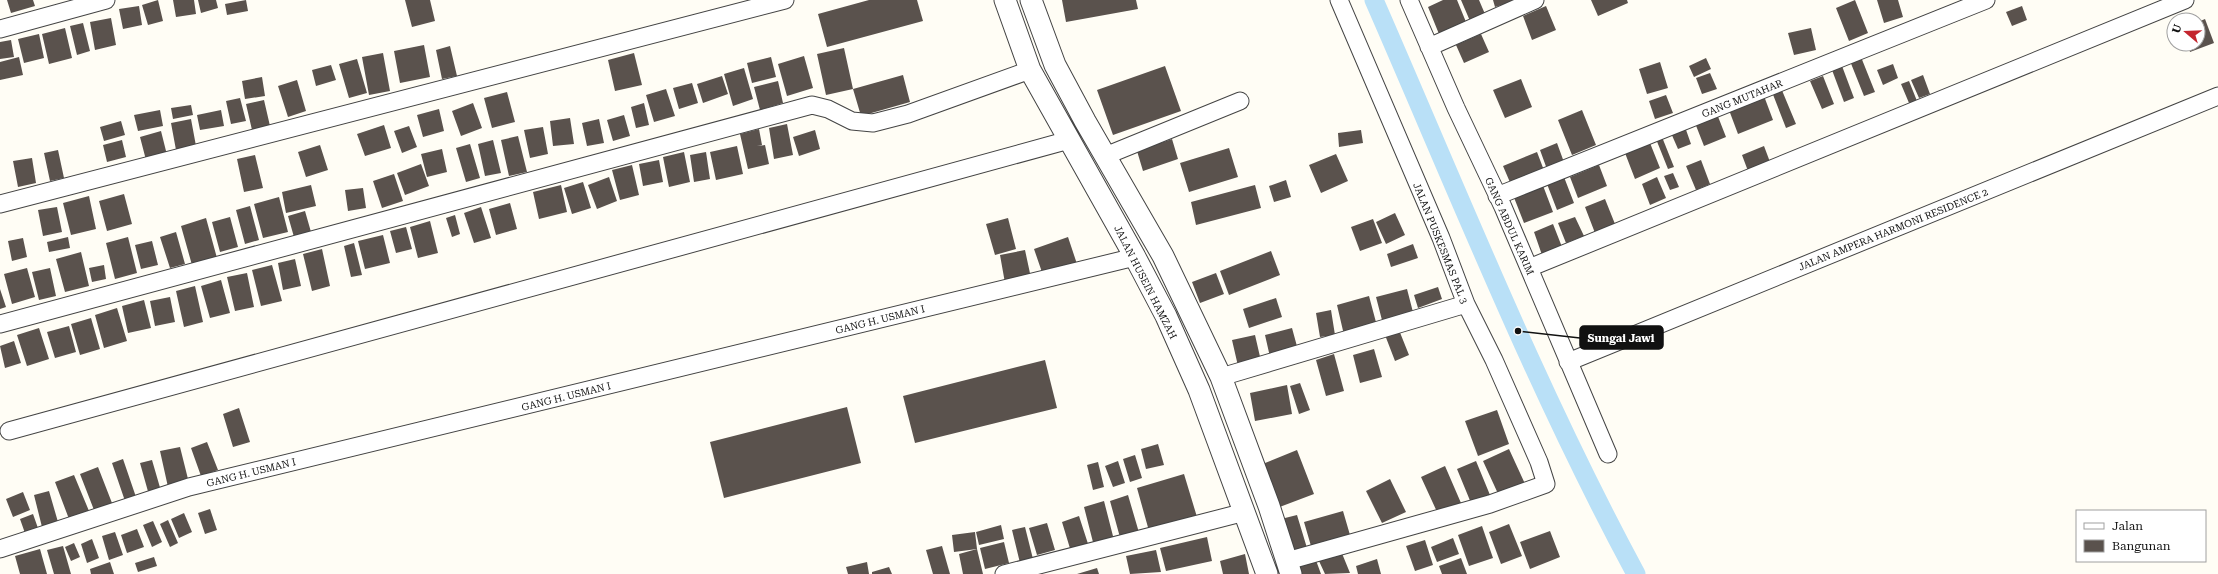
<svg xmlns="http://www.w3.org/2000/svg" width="2218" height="574" viewBox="0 0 2218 574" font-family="'Roboto Serif',serif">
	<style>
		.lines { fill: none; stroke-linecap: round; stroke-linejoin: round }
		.canal { stroke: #b9e0f7; stroke-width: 19 }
		.building { fill: #5a524d }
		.minor-casing { stroke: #444; stroke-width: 19 }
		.tertiary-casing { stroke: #444; stroke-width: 23 }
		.minor { stroke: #fff; stroke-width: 17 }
		.tertiary { stroke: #fff; stroke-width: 21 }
		.labels { text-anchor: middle; stroke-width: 4; stroke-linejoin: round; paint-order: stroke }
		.street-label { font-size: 10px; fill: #111; stroke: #fff }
		.leader { fill: none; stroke: #111; stroke-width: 1.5 }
		.callout-dot { fill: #111; stroke: #fff; stroke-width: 1.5 }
		.callout { fill: #111; stroke: #111; stroke-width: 1.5 }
		.callout-label { font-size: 11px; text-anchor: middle; font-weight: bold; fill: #fff }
	</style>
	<rect width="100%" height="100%" fill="#fffdf5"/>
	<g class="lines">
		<path class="canal" d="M1374 0C1458 192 1536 389 1636 574"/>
	</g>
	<path class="building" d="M7 0H33L35 6 11 13Z
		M158 0 163 21 148 25 142 5Z
		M173 0H194L196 14 176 17Z
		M198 0H216L218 8 201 13Z
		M246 0 248 11 227 15 225 4Z
		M405 0H430L435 21 412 27Z
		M869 0H917L923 21 827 47 818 14Z
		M1062 0H1136L1138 9 1066 22Z
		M1443 0H1457L1466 22 1439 34 1428 7Z
		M1461 0H1479L1485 14 1470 21Z
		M1493 0H1515V1L1495 7Z
		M1591 0H1627L1628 3 1598 16Z
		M1855 0 1868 33 1849 41 1836 8Z
		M1877 0H1898L1903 17 1884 23Z
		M139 6 142 25 123 29 119 9Z
		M1546 6 1556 30 1532 40 1523 16Z
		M2022 6 2027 20 2012 26 2006 12Z
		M111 18 116 45 95 50 90 22Z
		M2205 19 2214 43 2190 52 2188 44H2198V22Z
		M83 23 90 51 77 55 70 26Z
		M65 28 72 58 49 64 42 34Z
		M1811 28 1816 50 1794 55 1788 33Z
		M39 34 44 58 24 63 18 39Z
		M1481 34 1489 52 1464 63 1456 45Z
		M11 40 14 57 0 59V42Z
		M424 45 430 77 400 83 394 51Z
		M450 46 457 76 442 79 436 50Z
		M844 48 853 89 826 95 817 54Z
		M383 53 390 91 369 95 362 57Z
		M634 53 642 85 615 91 608 60Z
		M804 56 813 88 787 96 778 64Z
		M19 57 23 75 0 80V62Z
		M771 57 776 77 752 83 747 63Z
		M1861 57 1875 92 1864 96 1850 61Z
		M1706 58 1711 69 1694 77 1689 66Z
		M357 59 367 93 349 98 339 64Z
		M1660 62 1668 88 1647 94 1639 69Z
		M1893 64 1898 78 1883 85 1877 70Z
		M331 65 336 80 316 86 312 70Z
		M1165 66 1181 111 1113 135 1097 90Z
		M1842 66 1854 98 1844 102 1832 70Z
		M744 68 753 99 733 106 724 74Z
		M1710 73 1717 89 1702 94 1696 78Z
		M903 75 910 102 861 116 853 89Z
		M1923 75 1930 94 1919 98 1911 80Z
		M722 76 728 94 703 103 697 84Z
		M1823 76 1834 104 1822 109 1810 81Z
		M262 77 265 96 245 99 242 81Z
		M1521 79 1532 107 1505 118 1493 90Z
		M297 80 306 111 288 117 278 86Z
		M778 81 783 103 760 110 754 87Z
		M1909 81 1917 101 1909 103 1901 84Z
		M692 83 698 103 679 109 673 88Z
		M1781 88 1796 124 1786 128 1772 92Z
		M666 89 675 116 654 122 646 95Z
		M507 92 515 122 492 128 484 98Z
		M1666 95 1673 113 1655 119 1649 101Z
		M1764 96 1773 120 1738 134 1729 110Z
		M240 98 246 121 231 124 226 101Z
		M264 100 270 126 252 130 246 104Z
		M473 103 482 128 461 136 452 111Z
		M644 103 649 125 636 128 631 107Z
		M191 105 193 115 173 119 171 108Z
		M439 109 444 131 423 137 417 115Z
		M160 110 163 126 138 131 134 115Z
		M221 110 224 126 200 130 197 115Z
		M1582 110 1596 145 1572 155 1558 120Z
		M1717 114 1726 137 1704 146 1695 123Z
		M624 115 630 136 613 141 607 120Z
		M570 118 574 144 553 146 550 121Z
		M191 119 196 146 176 150 171 123Z
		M599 119 604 143 587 146 582 123Z
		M121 121 125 135 104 141 100 127Z
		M787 124 793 155 774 159 769 128Z
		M384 125 391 148 365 156 357 134Z
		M409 126 417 147 402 153 394 131Z
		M543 127 548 154 530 158 524 130Z
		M1685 127 1691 144 1678 149 1671 133Z
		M759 129 762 145 757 146 765 145 769 164 748 169 740 134Z
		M815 130 820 149 799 156 793 137Z
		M1361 130 1363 143 1339 147 1338 133Z
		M161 131 167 155 146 160 140 137Z
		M518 136 527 172 509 176 501 140Z
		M1662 137 1674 167 1668 169 1656 139Z
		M1172 139 1178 159 1143 171 1137 151Z
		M122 140 126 157 107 162 103 145Z
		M493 140 501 173 485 176 478 144Z
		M1557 143 1565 165 1548 172 1540 150Z
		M1650 143 1660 168 1635 179 1625 153Z
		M470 144 480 178 466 182 456 148Z
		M320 145 328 170 306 177 298 152Z
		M737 146 743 174 716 180 710 152Z
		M1764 146 1770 162 1748 171 1742 155Z
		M1229 148 1238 177 1189 192 1180 163Z
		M442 149 447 172 427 177 421 154Z
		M58 150 64 178 50 181 44 153Z
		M684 152 690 182 669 187 663 157Z
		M706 152 710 179 694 182 690 155Z
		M1537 152 1545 173 1512 187 1503 166Z
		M1336 154 1348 181 1321 193 1309 165Z
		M255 155 263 188 244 192 237 159Z
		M32 158 36 183 18 187 13 161Z
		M659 160 663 182 643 186 639 164Z
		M1701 160 1710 184 1696 190 1686 166Z
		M421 164 429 186 405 195 397 173Z
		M632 165 639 195 620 200 612 170Z
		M1599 165 1607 186 1578 198 1570 177Z
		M1673 173 1679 187 1670 190 1664 176Z
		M394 174 403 201 382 208 373 181Z
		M609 177 617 201 597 209 588 185Z
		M1564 177 1574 203 1557 210 1547 184Z
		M1657 177 1666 198 1650 205 1642 184Z
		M1286 180 1291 197 1274 202 1269 186Z
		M583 182 591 208 572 214 564 188Z
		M1542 183 1553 212 1524 223 1513 195Z
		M311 185 316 206 286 213 282 192Z
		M561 185 567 212 539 219 533 192Z
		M1255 185 1261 208 1196 225 1191 202Z
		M363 188 366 208 348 211 345 190Z
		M124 194 132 224 107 231 99 201Z
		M89 196 96 229 71 235 63 203Z
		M279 197 288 232 263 238 254 204Z
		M1605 199 1615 224 1595 233 1585 207Z
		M510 203 517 229 496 235 489 209Z
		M250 206 259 240 245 244 236 210Z
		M57 207 62 232 43 236 38 210Z
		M481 207 491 238 474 243 464 213Z
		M305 211 311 232 294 237 288 216Z
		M1395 213 1405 235 1386 244 1376 222Z
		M455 215 460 234 452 237 446 218Z
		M230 217 238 247 220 252 212 222Z
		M1575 217 1584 236 1566 243 1558 223Z
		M206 218 217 258 192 265 181 226Z
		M1008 218 1016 249 995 255 986 224Z
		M1373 219 1382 243 1360 251 1351 227Z
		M430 221 438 253 418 258 410 227Z
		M1553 224 1562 247 1542 255 1534 232Z
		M406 227 412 249 396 253 390 231Z
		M176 232 185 264 170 268 160 237Z
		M383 235 390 263 365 269 358 241Z
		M68 237 70 248 49 252 47 242Z
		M128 237 137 273 115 279 106 243Z
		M1068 237 1078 267 1044 278 1034 249Z
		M23 238 27 257 12 261 8 241Z
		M152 241 158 265 141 269 135 245Z
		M354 243 362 275 351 277 344 246Z
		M1413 244 1418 258 1391 267 1387 254Z
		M322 249 330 286 312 291 303 254Z
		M1025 250 1031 278 1005 283 1000 255Z
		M1271 251 1280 275 1229 295 1220 271Z
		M81 252 89 286 65 292 56 259Z
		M295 259 301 286 283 290 278 263Z
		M104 265 106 279 92 282 89 268Z
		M272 265 282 301 261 306 252 270Z
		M27 268 35 297 12 304 4 274Z
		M50 268 56 296 39 300 32 272Z
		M247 273 254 307 235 311 227 277Z
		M1216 273 1224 294 1200 303 1192 282Z
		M221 280 230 313 210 318 201 286Z
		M195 286 203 322 184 327 176 291Z
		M1438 287 1442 299 1418 308 1414 295Z
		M0 289 6 307 0 309Z
		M1407 289 1414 316 1383 324 1376 297Z
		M1369 296 1377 326 1344 335 1337 305Z
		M170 297 175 322 155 326 150 301Z
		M1276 298 1282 317 1249 328 1243 309Z
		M144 300 151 328 128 333 122 306Z
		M117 308 127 341 104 348 95 315Z
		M1331 310 1335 335 1320 337 1316 313Z
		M91 318 100 349 80 355 71 324Z
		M69 326 76 352 55 358 47 332Z
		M39 328 49 359 27 366 17 335Z
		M1292 328 1298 350 1270 357 1265 335Z
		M1399 330 1409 355 1395 361 1385 335Z
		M1255 335 1261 361 1238 366 1232 340Z
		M14 341 21 363 5 368 0 346Z
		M1374 349 1382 377 1360 383 1353 355Z
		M1334 354 1344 391 1326 396 1316 360Z
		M1045 360 1057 408 915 443 903 396Z
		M1300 383 1310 410 1299 414 1290 386Z
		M1287 385 1292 414 1255 421 1250 393Z
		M847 407 861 463 724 498 710 442Z
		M239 408 250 442 233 447 223 414Z
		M1497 410 1509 444 1478 456 1465 421Z
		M207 442 218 470 201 476 191 448Z
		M1158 444 1164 465 1146 469 1141 449Z
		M180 447 189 483 168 487 160 451Z
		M1509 449 1526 486 1500 498 1483 461Z
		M1297 450 1314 494 1277 508 1260 465Z
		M1135 455 1142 478 1130 482 1123 459Z
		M123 459 136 497 125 501 112 463Z
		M152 460 161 491 149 495 140 463Z
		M1118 461 1125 483 1113 487 1105 466Z
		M1476 461 1490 495 1471 503 1457 469Z
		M1098 462 1104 487 1093 490 1087 465Z
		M1445 466 1461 503 1438 514 1421 477Z
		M98 467 112 503 94 510 80 474Z
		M1184 474 1197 517 1149 531 1137 488Z
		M74 475 89 511 69 519 55 482Z
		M1390 479 1406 512 1382 523 1366 491Z
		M49 491 58 522 42 527 34 495Z
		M23 492 30 510 13 517 6 499Z
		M1128 495 1140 536 1121 541 1110 501Z
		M1104 501 1114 540 1094 546 1084 507Z
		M210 509 217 530 205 534 198 513Z
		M1343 511 1350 535 1311 546 1304 522Z
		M184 513 192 532 179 538 171 519Z
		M33 514 39 531 26 536 20 519Z
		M1297 515 1307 548 1291 552 1281 519Z
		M1079 516 1090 550 1072 555 1062 522Z
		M168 520 178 543 170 547 160 524Z
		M153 521 162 542 152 547 143 525Z
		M1047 523 1055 550 1037 555 1029 528Z
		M1509 524 1522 556 1501 564 1489 532Z
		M1001 525 1004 539 979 545 976 532Z
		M1482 526 1493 558 1469 566 1458 535Z
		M1025 527 1033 559 1020 563 1012 530Z
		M137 529 144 547 127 553 121 535Z
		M1550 531 1560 557 1530 569 1520 542Z
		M115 532 123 555 109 560 102 536Z
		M975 532 977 549 954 552 952 535Z
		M1207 537 1212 561 1166 571 1160 548Z
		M1453 538 1459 554 1437 562 1431 547Z
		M92 539 99 558 87 563 81 544Z
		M1425 540 1433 565 1415 571 1406 546Z
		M1004 542 1009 563 985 569 980 548Z
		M74 543 80 557 71 561 65 547Z
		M63 546 71 574H54L47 550Z
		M942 546 950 574H933L926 550Z
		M40 549 47 574H20L15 556Z
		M977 549 983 574H963L959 554Z
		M1156 550 1161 572 1130 574 1126 556Z
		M1341 551 1350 573 1325 574 1319 561Z
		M1245 554 1249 574H1223L1220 561Z
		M1314 555 1321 574H1302L1297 562Z
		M154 557 157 566 138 572 135 563Z
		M1461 558 1467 574H1442L1439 566Z
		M1377 559 1381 574H1358L1356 566Z
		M110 562 114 574H91L90 569Z
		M867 562 869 574H848L846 567Z
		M889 567 892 574H872V572Z
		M1097 568 1099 574H1077Z"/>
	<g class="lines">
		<g class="minor-casing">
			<path id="minor" d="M1409 0 1456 108 1503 207 1608 454
				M0 29 106 0
				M1429 47 1535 0
				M1105 156 1240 101
				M1497 196 1986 0
				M0 204 785 0
				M1529 268 2185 0
				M0 324 812 105 828 109 852 121 873 123 908 114 1030 70
				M1568 362 2218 96
				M1221 377 1466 304
				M9 431 1069 140
				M0 549 189 487 1135 257
				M1287 561 1490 504 1546 484 1539 462 1494 360 1466 304 1441 238 1339 0
				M1004 574 1245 512"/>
		</g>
		<g class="tertiary-casing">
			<path id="tertiary" d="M1005 0 1030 70 1135 257 1166 316 1199 390 1267 574
				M1031 0 1055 65 1085 121 1163 256 1221 377 1269 506 1291 574"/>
		</g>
		<use href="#minor" class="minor"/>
		<use href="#tertiary" class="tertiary"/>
	</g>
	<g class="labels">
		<g class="street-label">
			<text transform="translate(1742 98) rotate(-22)" y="4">GANG MUTAHAR</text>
			<text transform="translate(1510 226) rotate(66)" y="4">GANG ABDUL KARIM</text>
			<text transform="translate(1893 229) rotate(-22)" y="4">JALAN AMPERA HARMONI RESIDENCE 2</text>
			<text transform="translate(1441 243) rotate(68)" y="4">JALAN PUSKESMAS PAL 3</text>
			<text transform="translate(1146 282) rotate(63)" y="4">JALAN HUSEIN HAMZAH</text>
			<text transform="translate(880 319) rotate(-14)" y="4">GANG H. USMAN I</text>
			<text transform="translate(566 396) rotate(-14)" y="4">GANG H. USMAN I</text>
			<text transform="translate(251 472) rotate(-14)" y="4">GANG H. USMAN I</text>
		</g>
	</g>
	<path class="leader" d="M1518 331L1580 338"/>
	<circle class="callout-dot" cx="1518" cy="331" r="4"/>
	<rect class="callout" x="1580" y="326" width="83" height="23" rx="4"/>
	<g class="callout-label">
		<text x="1621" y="342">Sungai Jawi</text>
	</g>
	<rect x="2076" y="510" width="130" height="52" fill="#ffffff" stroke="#a0a0a0"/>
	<rect x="2084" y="523" width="20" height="6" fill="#ffffff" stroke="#a0a0a0"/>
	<text x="2112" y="530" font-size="12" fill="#111111">Jalan</text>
	<rect x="2084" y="540" width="20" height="12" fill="#5a524d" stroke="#a0a0a0"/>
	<text x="2112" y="550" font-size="12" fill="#111111">Bangunan</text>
	<g transform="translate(2186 32) rotate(289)"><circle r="19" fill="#ffffff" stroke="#a0a0a0"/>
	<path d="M0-3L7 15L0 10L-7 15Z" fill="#c4262e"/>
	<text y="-6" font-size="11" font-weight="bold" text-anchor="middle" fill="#111111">U</text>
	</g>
</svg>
